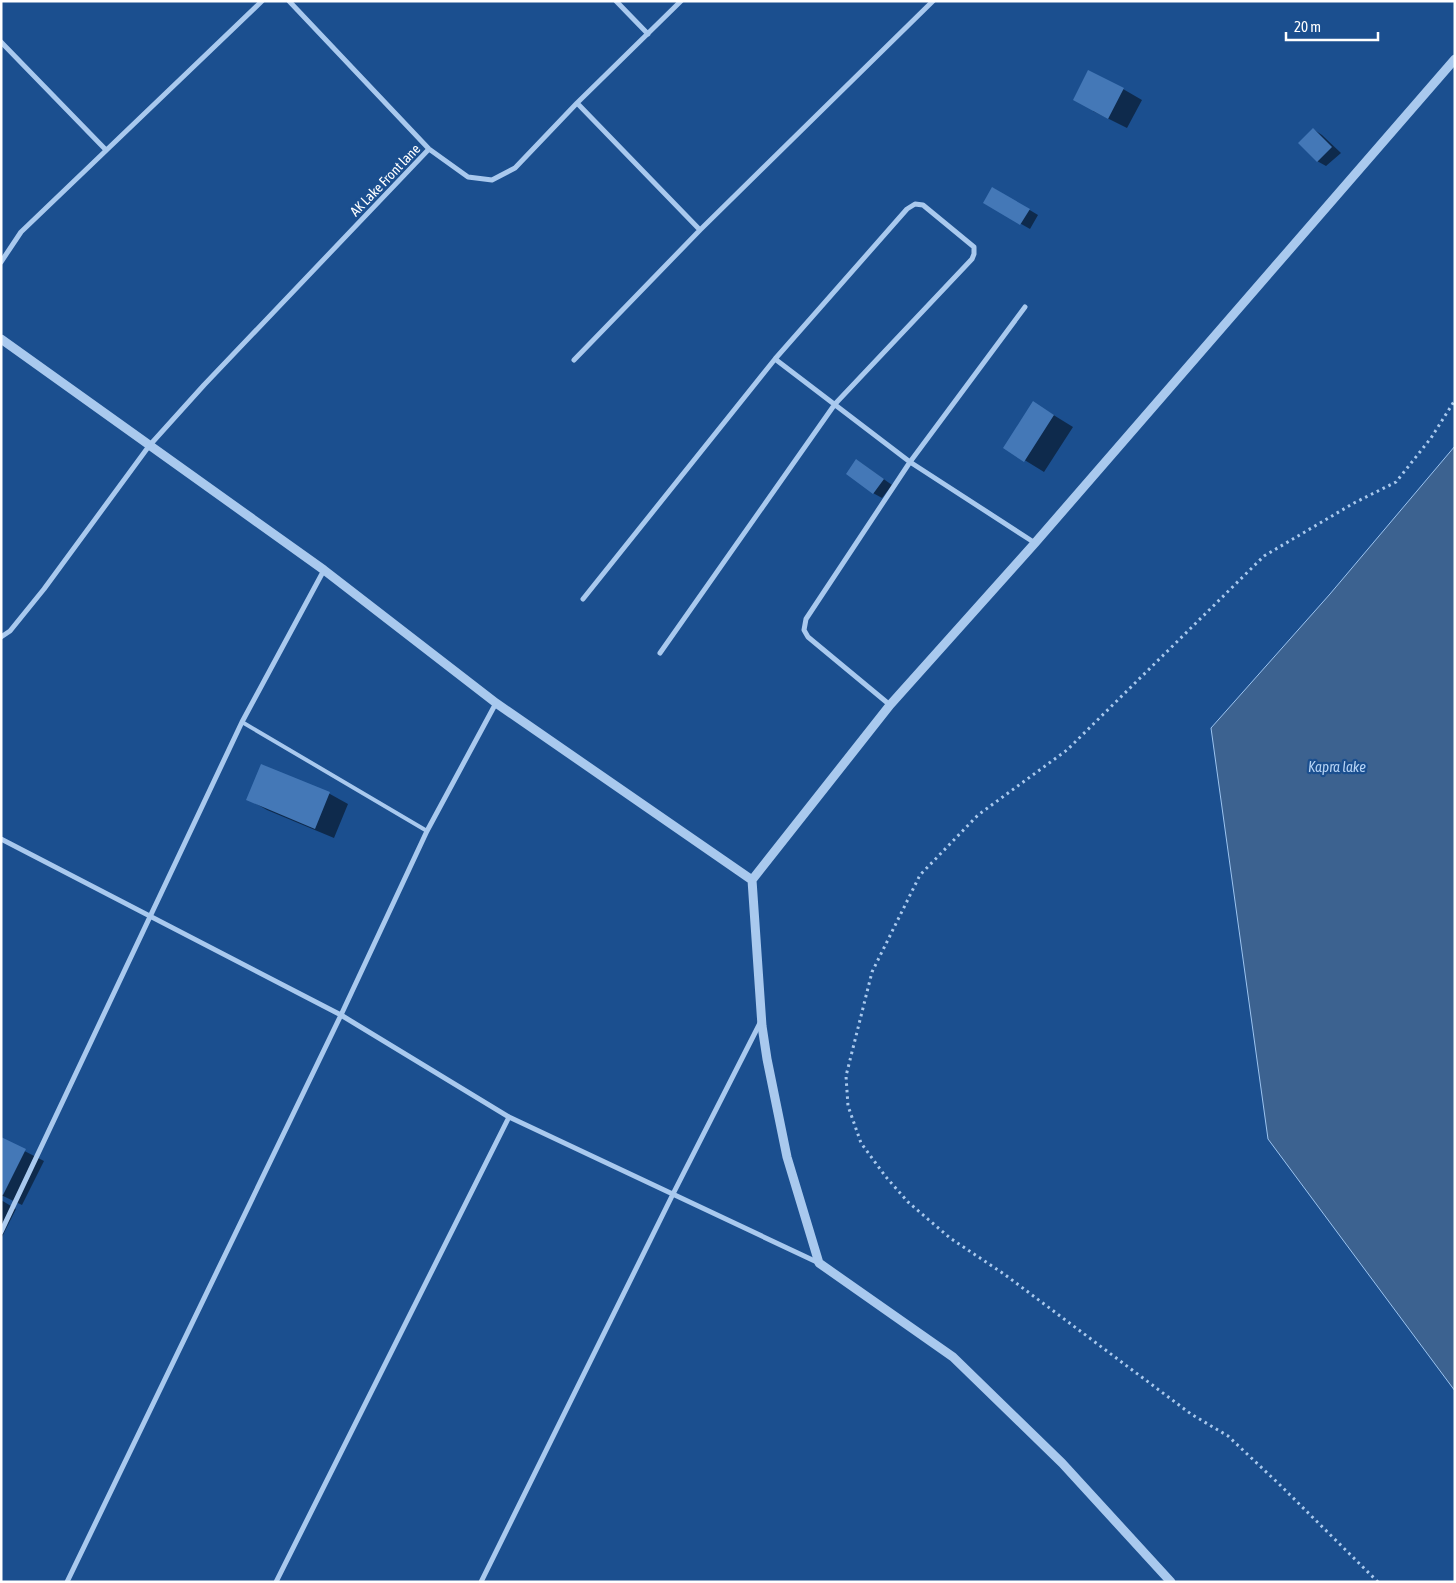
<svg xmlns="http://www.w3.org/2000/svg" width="1456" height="1583" viewBox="0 0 1456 1583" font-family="'Asap Condensed',sans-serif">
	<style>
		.water { fill: #3c6290; stroke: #9cc4f0 }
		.shadow { fill: #0007 }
		.building { fill: #4478b7 }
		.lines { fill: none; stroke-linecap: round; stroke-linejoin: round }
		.path { stroke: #a9c9ee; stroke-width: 3; stroke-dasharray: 2.5 4; stroke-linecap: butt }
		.service { stroke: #a9c9ee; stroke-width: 4 }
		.minor { stroke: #a9c9ee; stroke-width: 5 }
		.tertiary { stroke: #a9c9ee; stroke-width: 9 }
		.labels { text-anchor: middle; stroke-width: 4.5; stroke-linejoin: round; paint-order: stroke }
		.street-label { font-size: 14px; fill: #fff; stroke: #1b4f8f }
		.water-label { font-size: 15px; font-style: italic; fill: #b5d3f5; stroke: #1b4f8f }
	</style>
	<rect width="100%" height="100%" fill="#1b4f8f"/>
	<path class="water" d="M1455 446V1391L1268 1139 1211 728 1330 594Z"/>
	<path class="shadow" d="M1123 89 1142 100 1127 128 1093 111Z
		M1313 129 1322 135 1341 153 1326 166 1317 161Z
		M993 188 1038 215 1030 229 984 203Z
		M1034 403 1073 427 1044 472 1005 448Z
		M857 460 892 485 882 498 873 493Z
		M262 765 330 794 348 804 334 838 267 810 248 799Z
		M1 1139 44 1161 22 1205 1 1195Z
		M1 1200 16 1209 1 1239Z"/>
	<path class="building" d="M1088 70 1124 88 1108 119 1073 100Z
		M1313 128 1332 147 1317 162 1298 143Z
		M992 187 1030 209 1020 225 983 203Z
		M1033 401 1054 415 1024 462 1003 448Z
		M856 459 884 479 873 494 846 474Z
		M261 764 330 792 315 829 246 800Z
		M1 1137 26 1149 3 1195 1 1194Z"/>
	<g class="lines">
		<path class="path" d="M1378 1582 1279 1484 1228 1436 1191 1414 1004 1274 950 1238 908 1202 886 1177 861 1143 848 1106 846 1076 872 972 920 875 978 815 1067 750 1264 556 1354 503 1396 482 1431 438 1455 400"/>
		<path class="service" d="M242 722 427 831"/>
		<path class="minor" d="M289 1 429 149 468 177 492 180 515 168 577 103 681 1
			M616 1 648 34
			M1 42 105 149
			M577 103 700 230
			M1 262 21 232 262 1
			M775 359 910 462 1035 543
			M574 360 700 230 933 1
			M583 599 775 359 907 209 915 204 923 205 974 247V254L972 259 835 404 660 653
			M1 637 10 631 44 589 149 446 204 385 429 149
			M890 705 808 637 804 630 806 619 910 462 1025 307
			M1 839 341 1015 509 1117 819 1263
			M1 1232 242 722 324 570
			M67 1582 341 1015 427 831 496 703
			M276 1582 509 1117
			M481 1582 673 1194 760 1023"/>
		<path class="tertiary" d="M1 339 324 570 496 703 752 880
			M1171 1582 1062 1463 953 1357 819 1263 787 1157 767 1059 762 1026 752 880 890 705 1035 543 1455 59"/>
	</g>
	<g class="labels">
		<g class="street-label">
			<text transform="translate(385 180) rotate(-46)" y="5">AK Lake Front lane</text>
		</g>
		<g class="water-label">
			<text x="1337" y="772">Kapra lake</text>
		</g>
	</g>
	<rect width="1456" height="1583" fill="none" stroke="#ffffff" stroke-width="5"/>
	<path d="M1286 32v8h92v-8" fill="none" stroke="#ffffff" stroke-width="2.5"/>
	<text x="1294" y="32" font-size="15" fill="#ffffff" stroke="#1b4f8f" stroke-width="4" paint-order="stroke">20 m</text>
</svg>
